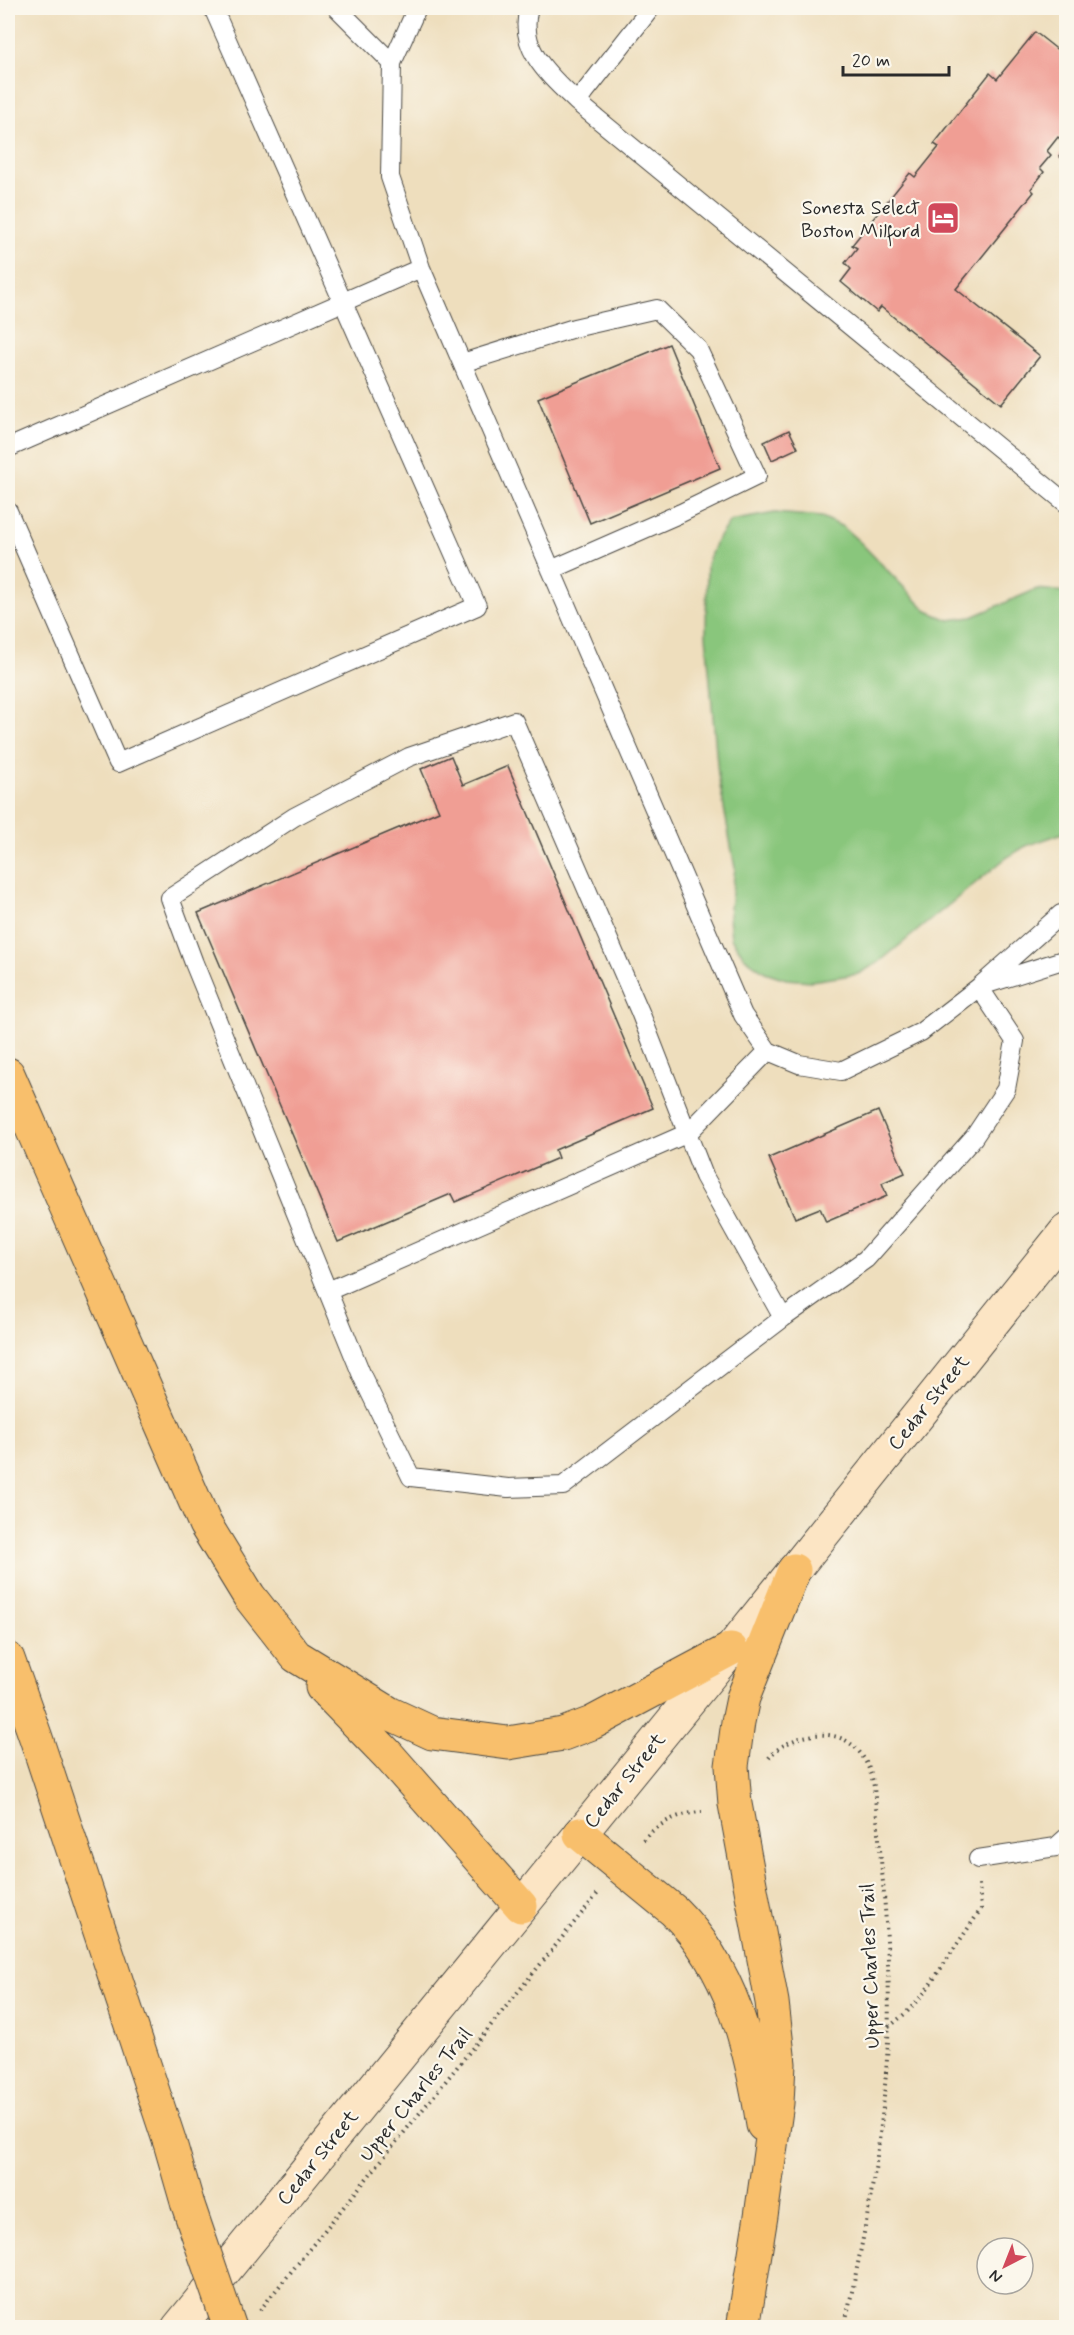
<svg xmlns="http://www.w3.org/2000/svg" width="1074" height="2335" viewBox="0 0 1074 2335" font-family="Mynerve,sans-serif">
	<style>
		.green { fill: #89c67c; stroke: #5a7854; stroke-width: 1.5 }
		.building { fill: #f09e94 }
		.lines { fill: none; stroke-linecap: round; stroke-linejoin: round }
		.lane-casing { stroke: #484641; stroke-width: 20 }
		.secondary-casing { stroke: #484641; stroke-width: 35 }
		.highway-casing { stroke: #484641; stroke-width: 35 }
		.path { stroke: #484641; stroke-width: 4; stroke-dasharray: 1.5 4.5; stroke-linecap: butt }
		.lane { stroke: #fff; stroke-width: 18 }
		.secondary { stroke: #fce5c4; stroke-width: 33 }
		.highway { stroke: #f8bf6c; stroke-width: 33 }
		.highway-bridge-casing { stroke: #484641; stroke-width: 35; stroke-linecap: butt }
		.highway-bridge { stroke: #f8bf6c; stroke-width: 33 }
		.labels { text-anchor: middle; stroke-width: 4.5; stroke-linejoin: round; paint-order: stroke }
		.poi-label { font-size: 20px; fill: #2b2b2b; stroke: #fbf7ec; text-anchor: end }
		.street-label { font-size: 20px; fill: #2b2b2b; stroke: #fbf7ec }
	</style>
	<rect width="100%" height="100%" fill="#fbf7ec"/>
	<filter id="ink" filterUnits="userSpaceOnUse"><feTurbulence type="fractalNoise" baseFrequency=".0167" numOctaves="2"/><feDisplacementMap in="SourceGraphic" scale="12" xChannelSelector="R" yChannelSelector="G"/><feConvolveMatrix kernelMatrix="1 2 1 2 8 2 1 2 1" color-interpolation-filters="sRGB"/></filter>
	<filter id="wash" filterUnits="userSpaceOnUse"><feTurbulence type="fractalNoise" baseFrequency=".008" numOctaves="4" result="noise"/><feDisplacementMap in="SourceGraphic" scale="24" xChannelSelector="R" yChannelSelector="G"/><feGaussianBlur stdDeviation="1.35" result="paint"/><feColorMatrix in="noise" values="0 0 0 0 0 0 0 0 0 0 0 0 0 0 0 0 0 1.4 0 .05"/><feComposite in="paint" operator="in"/></filter>
	<g filter="url(#wash)">
		<rect width="100%" height="100%" fill="#eedebd"/>
		<path class="green" d="M775 513 822 517 843 527 861 543 927 611 949 620 972 617 1037 589 1066 592V832L1026 846 1006 858 878 963 858 974 811 981 786 979 765 972 745 958 731 938 729 916 735 868 718 775 706 635 707 564 716 541 730 521Z"/>
		<g id="blocks">
			<path class="building" d="M1035 32 1064 55 1066 52V144L1058 137 1047 151 1051 155 1040 168 1044 172 1031 189 1034 192 956 289 1040 356 1001 404 881 307 877 312 841 282 851 269 845 263 857 248 852 245 910 173 915 177 939 147 934 144 990 73 997 79Z
				M1066 147V162L1059 156Z
				M669 344 720 468 590 523 538 398Z
				M789 430 798 448 772 460 764 442Z
				M451 756 463 785 508 766 653 1108 555 1150 558 1158 455 1202 451 1194 338 1242 198 913 439 811 421 769Z
				M878 1111 905 1173 882 1183 887 1196 826 1222 820 1208 795 1218 769 1158Z"/>
		</g>
	</g>
	<g filter="url(#ink)">
		<use href="#blocks" fill-opacity="0" stroke="#484641" stroke-width="1.5"/>
		<g class="lines">
			<g class="lane-casing">
				<path id="lane" d="M337 8 392 63
					M417 8 392 63 390 177 421 268 743 1015 768 1051 799 1064 841 1071 921 1032 979 987 1061 914 1066 913
					M529 8C517 49 550 76 577 102L1066 503
					M577 102 651 8
					M462 363 574 328 657 309 698 349 757 476 681 513 551 570
					M8 448 421 268
					M8 511 118 763 477 606 213 8
					M984 985 1066 959
					M328 1291 688 1133 768 1051
					M783 1318 704 1176 640 1012 514 721 409 757 294 817 170 898 194 963 363 1378 411 1477 508 1488 563 1486 783 1318 866 1259 974 1137 1006 1089 1015 1041 979 987
					M978 1859 1056 1847 1066 1838"/>
			</g>
			<g class="secondary-casing">
				<path id="secondary" d="M178 2328 731 1649 1066 1231"/>
			</g>
			<g class="highway-casing">
				<path id="highway" d="M8 1074 205 1524 249 1596 296 1656 389 1713 432 1733 508 1743 563 1734 592 1723 731 1649
					M8 1659 36 1738 170 2143 187 2202
					M322 1687 388 1755 521 1906
					M580 1834 674 1911C732 1968 751 2048 763 2125
					M743 2328 761 2216 777 2103 779 2064 772 2002 735 1804 732 1766 738 1722 743 1698 794 1570"/>
			</g>
			<path class="path" d="M769 1758C776 1748 789 1742 800 1738 841 1726 867 1747 874 1787 883 1881 894 1977 886 2072 880 2159 863 2243 844 2328
				M643 1840C658 1823 679 1813 702 1812
				M889 2027 907 2012 925 1992 981 1909 979 1884
				M260 2310 599 1892"/>
			<use href="#lane" class="lane"/>
			<use href="#secondary" class="secondary"/>
			<use href="#highway" class="highway"/>
			<g class="highway-bridge-casing">
				<path id="highway-bridge" d="M187 2202 230 2328"/>
			</g>
			<use href="#highway-bridge" class="highway-bridge"/>
		</g>
	</g>
	<defs>
		<g id="hotel-square" transform="scale(1.725)"><rect x="-9" y="-9" width="18" height="18" rx="4" fill="#d1495b" stroke="#fbf7ec"/><path d="M-6-4.5h1.5V1H6V5H4.5V3h-9V5H-6ZM-4 0a1.8 1.8 0 1 1 3.6 0ZM.5 0V-2.5h3Q6-2.5 6 0Z" fill="#fff"/></g>
	</defs>
	<g fill-rule="evenodd">
		<use href="#hotel-square" x="943" y="218"/>
	</g>
	<g class="labels">
		<g class="poi-label">
			<text x="920" y="214">Sonesta Select<tspan x="920" dy="23">Boston Milford</tspan></text>
		</g>
		<g class="street-label">
			<text transform="translate(928 1402) rotate(-51)" y="7">Cedar Street</text>
			<text transform="translate(624 1780) rotate(-51)" y="7">Cedar Street</text>
			<text transform="translate(869 1966) rotate(-92)" y="7">Upper Charles Trail</text>
			<text transform="translate(415 2094) rotate(-51)" y="7">Upper Charles Trail</text>
			<text transform="translate(317 2157) rotate(-51)" y="7">Cedar Street</text>
		</g>
	</g>
	<rect width="1074" height="2335" fill="none" stroke="#fbf7ec" stroke-width="30"/>
	<g transform="translate(1005 2266) rotate(222)"><circle r="28" fill="#fbf7ec" stroke="#a8a59f" stroke-width="1.5"/>
	<path d="M0-4.5L10 22L0 15L-10 22Z" fill="#d1495b"/>
	<text y="-9" font-size="16" font-weight="bold" text-anchor="middle" fill="#2b2b2b">N</text>
	</g>
	<path d="M843 66v9h106v-9" fill="none" stroke="#2b2b2b" stroke-width="3"/>
	<text x="852" y="66" font-size="18" fill="#2b2b2b" stroke="#fbf7ec" stroke-width="4.5" paint-order="stroke">20 m</text>
</svg>
